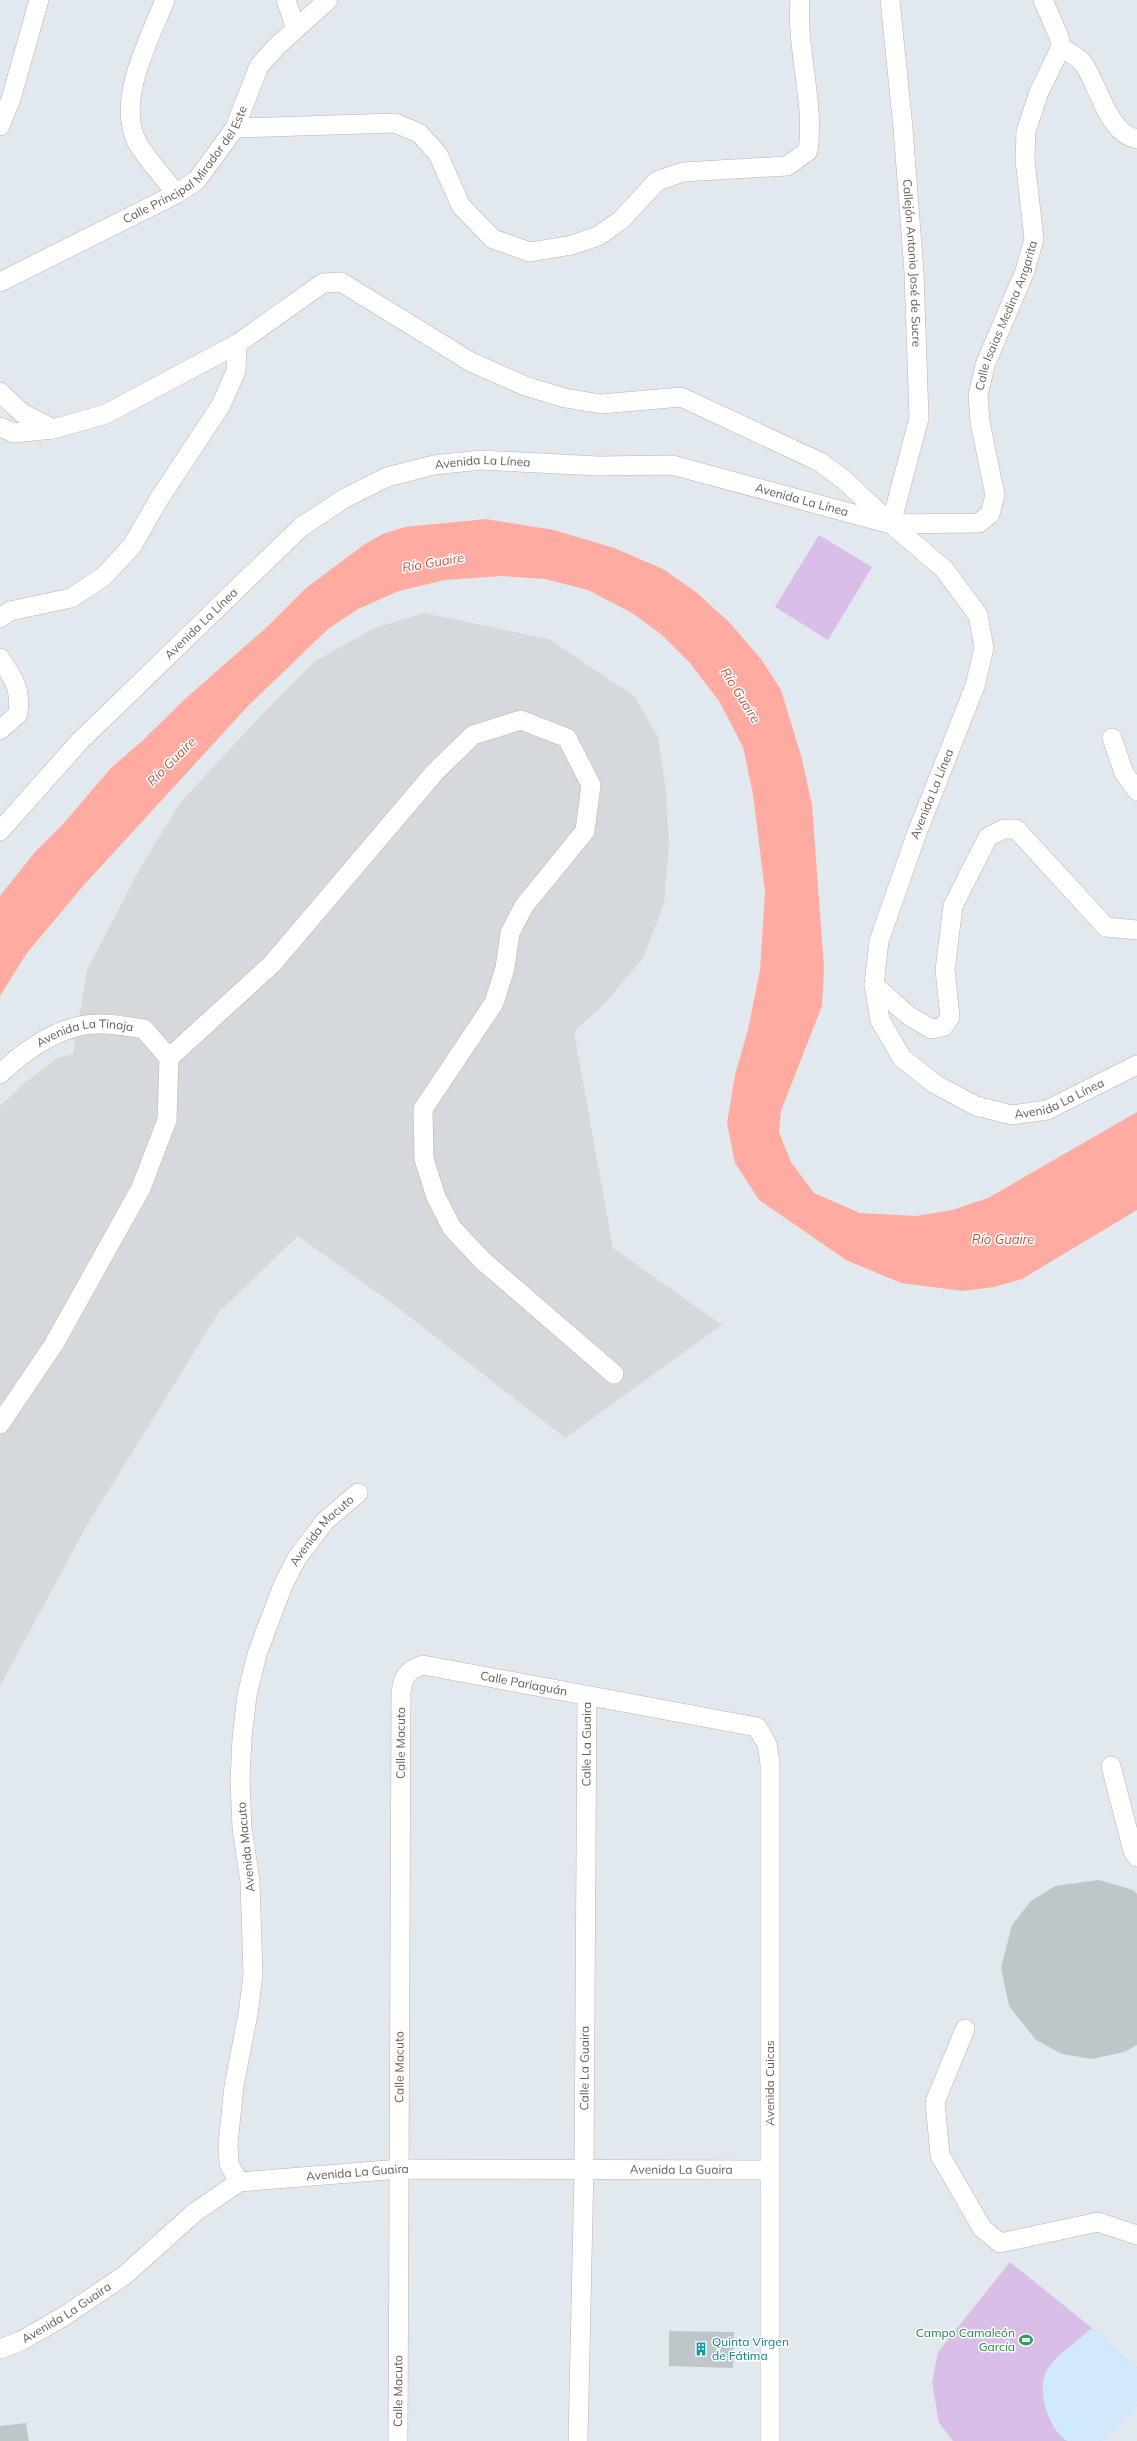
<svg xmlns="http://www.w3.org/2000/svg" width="1137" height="2441" viewBox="0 0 1137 2441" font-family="Mulish,sans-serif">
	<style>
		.industrial { fill: #d5d9dd }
		.green { fill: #d9bee7 }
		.sand { fill: #d0e9fc }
		.water { fill: #ffaba2 }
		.building { fill: #bfc6c9 }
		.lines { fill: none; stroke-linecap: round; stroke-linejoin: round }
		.minor-casing { stroke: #b8b3b0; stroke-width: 20 }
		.minor { stroke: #fff; stroke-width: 19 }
		.labels { text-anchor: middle; stroke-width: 3; stroke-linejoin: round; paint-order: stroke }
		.street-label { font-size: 12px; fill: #645d5b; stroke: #fff }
		.leisure-label { font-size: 12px; fill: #27864d; stroke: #fff; text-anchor: end }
		.culture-label { font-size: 12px; fill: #0d838f; stroke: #fff; text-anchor: start }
		.water-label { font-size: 13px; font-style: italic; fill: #bf543d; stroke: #fff }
	</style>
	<rect width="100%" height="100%" fill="#e2e9ee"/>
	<path class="industrial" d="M424 613 549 639 634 696 658 737 666 792 669 845 664 904 643 958 606 1002 574 1032 613 1248 722 1325 565 1438 393 1304 298 1236 219 1312 86 1527 0 1686V1106L20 1087 57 1058 73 1054 87 970 139 870 180 803 254 723 314 662 374 628Z"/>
	<path class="green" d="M819 535 872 567 828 640 775 607Z
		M1010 2262 1092 2328 1137 2368V2405L1101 2441H953L939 2423 932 2382 938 2352Z"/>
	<path class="sand" d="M1092 2328 1137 2368V2405L1101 2441H1067C1048 2429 1035 2387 1048 2368 1058 2354 1079 2340 1092 2328Z"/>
	<path class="water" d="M486 519 554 530 614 548 663 569 696 592 730 623 761 659 781 690 802 759 812 805 824 968 822 1006 781 1111 779 1132 791 1162 814 1193 860 1213 916 1216 952 1210 988 1198 1137 1112V1210L1022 1279 994 1287 963 1291 901 1283 846 1260 759 1200 735 1163 727 1123 735 1075 748 1030 760 970 765 892 753 794 743 747 719 701 689 662 662 635 632 613 588 590 545 579 502 576 445 580 399 591 358 609 328 629 249 705 84 885 27 953 0 996V896L35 852 64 823 111 768 142 741 184 700 268 626 306 588 365 544 383 534 405 527Z"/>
	<path class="building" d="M1099 1880 1133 1890 1137 1894V2045L1124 2052 1092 2059 1062 2054 1036 2040 1009 2006 1001 1968 1012 1925 1031 1901 1055 1886Z
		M669 2331 734 2332 733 2368 669 2366Z
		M26 2423 29 2441H0V2426Z"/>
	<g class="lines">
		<g class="minor-casing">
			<g id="minor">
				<path d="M165 0C149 40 116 100 137 142 147 160 164 177 176 194"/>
				<path d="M286 0 296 29"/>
				<path id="s1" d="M890 0 903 128 914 272 919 418 891 524"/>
				<path d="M1061 47C1069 52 1077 56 1083 63 1099 85 1107 133 1137 139"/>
				<path d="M0 126 11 99 39 0"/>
				<path d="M235 128 395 123 419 133 438 154 461 206 493 239 530 252 572 245 598 236 621 220 657 181 683 172 787 166 808 151C815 101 796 51 800 0"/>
				<path id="s2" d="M0 282 176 194 197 180 235 128 259 66 277 46 328 0"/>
				<path d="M0 392 22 413 53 429"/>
				<path d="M0 427 14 433 53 429 106 414 237 344 323 283 341 282 471 362 525 386 565 398 601 404 681 397 820 462 843 479 890 523"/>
				<path id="s3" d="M891 524 979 523 990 514 995 495 980 422 978 396 985 365 1025 271 1034 239 1025 160 1026 131 1039 92 1061 47 1059 37 1043 0"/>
				<path d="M0 618 10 611 71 598 103 577 132 546 159 499 221 405 236 371 237 344"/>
				<path d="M0 658C14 679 21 688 18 714L0 730"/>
				<path d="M1112 738 1124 773 1137 791"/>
				<path id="s4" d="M0 831 79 742 301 527 345 498 387 477 434 465 481 460 598 466 672 465 891 524 944 569 978 615 984 648 975 686 918 830 879 941 874 985 880 1020 902 1058 935 1084 976 1106 1012 1115 1047 1110 1137 1065"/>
				<path d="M874 985 908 1015 931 1029 943 1027 950 1017 945 970 953 906 988 837 1004 829H1016L1106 927 1137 930"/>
				<path id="s5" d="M0 1074C26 1049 64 1022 102 1024 116 1024 130 1027 144 1029L169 1058"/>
				<path d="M0 1424 54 1344 141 1188 167 1120 169 1058 272 964 435 772 473 735 521 720 567 738 591 785 585 831 524 906 510 933 505 968 494 1003 423 1109 424 1159 436 1197 452 1228 483 1261 614 1374"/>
				<path d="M1111 1766 1133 1851 1137 1857"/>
				<path d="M965 2029 935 2102 940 2155 982 2228 1000 2243 1098 2222 1137 2235"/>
				<path id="s6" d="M239 2182 229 2164 228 2144 234 2086 248 2014 253 1975 250 1881 242 1828 240 1781 242 1738 247 1695 257 1654 283 1585 297 1558 325 1521 358 1493"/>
				<path id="s7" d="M0 2349 21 2341 66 2315 125 2275 194 2213 239 2182 400 2169 770 2170"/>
				<path id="s8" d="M398 2441 401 1693C403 1677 407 1670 423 1665L757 1727 767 1744 770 1764V2441"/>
				<path id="s9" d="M578 2441 584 2169 587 1695"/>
			</g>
		</g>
		<use href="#minor" class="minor"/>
	</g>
	<defs>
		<g id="stadium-bare" transform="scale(1.08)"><path d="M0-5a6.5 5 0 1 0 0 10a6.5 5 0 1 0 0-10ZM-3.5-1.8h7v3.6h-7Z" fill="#2e9e5b" stroke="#fff" stroke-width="2.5" paint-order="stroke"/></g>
		<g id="building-bare" transform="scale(1.08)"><path d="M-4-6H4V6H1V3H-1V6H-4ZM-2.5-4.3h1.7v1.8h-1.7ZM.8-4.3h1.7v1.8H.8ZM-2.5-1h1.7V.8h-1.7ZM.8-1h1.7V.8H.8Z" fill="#0f9aa8" stroke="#fff" stroke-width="2.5" paint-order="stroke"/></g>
	</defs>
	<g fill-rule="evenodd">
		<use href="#stadium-bare" x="1026" y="2340"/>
		<use href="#building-bare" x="701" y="2349"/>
	</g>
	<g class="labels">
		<g class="street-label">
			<text dy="4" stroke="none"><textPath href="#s2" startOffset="224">Calle Principal Mirador del Este</textPath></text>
			<text dy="4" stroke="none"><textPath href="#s1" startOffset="264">Callejón Antonio José de Sucre</textPath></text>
			<text dy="4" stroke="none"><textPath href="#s3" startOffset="308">Calle Isaias Medina Angarita</textPath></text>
			<text dy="4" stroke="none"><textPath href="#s4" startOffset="625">Avenida La Línea</textPath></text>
			<text dy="4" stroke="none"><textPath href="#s4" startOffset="949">Avenida La Línea</textPath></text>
			<text dy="4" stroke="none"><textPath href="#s4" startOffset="289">Avenida La Línea</textPath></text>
			<text transform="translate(932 794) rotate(-68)" y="4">Avenida La Línea</text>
			<text dy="4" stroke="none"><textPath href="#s5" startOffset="98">Avenida La Tinaja</textPath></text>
			<text dy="4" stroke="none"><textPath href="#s4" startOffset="1813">Avenida La Línea</textPath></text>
			<text dy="4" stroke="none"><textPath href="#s6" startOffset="676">Avenida Macuto</textPath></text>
			<text dy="4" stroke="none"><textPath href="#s8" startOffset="889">Calle Pariaguán</textPath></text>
			<text dy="4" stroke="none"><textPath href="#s8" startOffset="698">Calle Macuto</textPath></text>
			<text dy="4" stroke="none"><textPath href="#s9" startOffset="697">Calle La Guaira</textPath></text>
			<text transform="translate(246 1847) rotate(-96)" y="4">Avenida Macuto</text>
			<text dy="4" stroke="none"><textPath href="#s8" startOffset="374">Calle Macuto</textPath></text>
			<text dy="4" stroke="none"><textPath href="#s9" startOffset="373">Calle La Guaira</textPath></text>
			<text transform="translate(770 2083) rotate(-90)" y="4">Avenida Cuicas</text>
			<text dy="4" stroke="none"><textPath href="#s7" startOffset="736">Avenida La Guaira</textPath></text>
			<text dy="4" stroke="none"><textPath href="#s7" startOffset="412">Avenida La Guaira</textPath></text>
			<text dy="4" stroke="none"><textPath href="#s7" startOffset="76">Avenida La Guaira</textPath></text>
			<text dy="4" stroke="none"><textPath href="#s8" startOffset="50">Calle Macuto</textPath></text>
		</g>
		<g class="leisure-label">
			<text x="1015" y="2337">Campo Camaleón<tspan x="1015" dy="14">García</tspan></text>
		</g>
		<g class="culture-label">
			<text x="712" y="2346">Quinta Virgen<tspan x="712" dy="14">de Fátima</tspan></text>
		</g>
		<g class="water-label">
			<text transform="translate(433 562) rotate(-10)" y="5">Río Guaire</text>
			<text transform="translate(741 695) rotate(58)" y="5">Río Guaire</text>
			<text transform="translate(171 761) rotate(-45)" y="5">Río Guaire</text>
			<text x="1003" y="1244">Río Guaire</text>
		</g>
	</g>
</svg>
